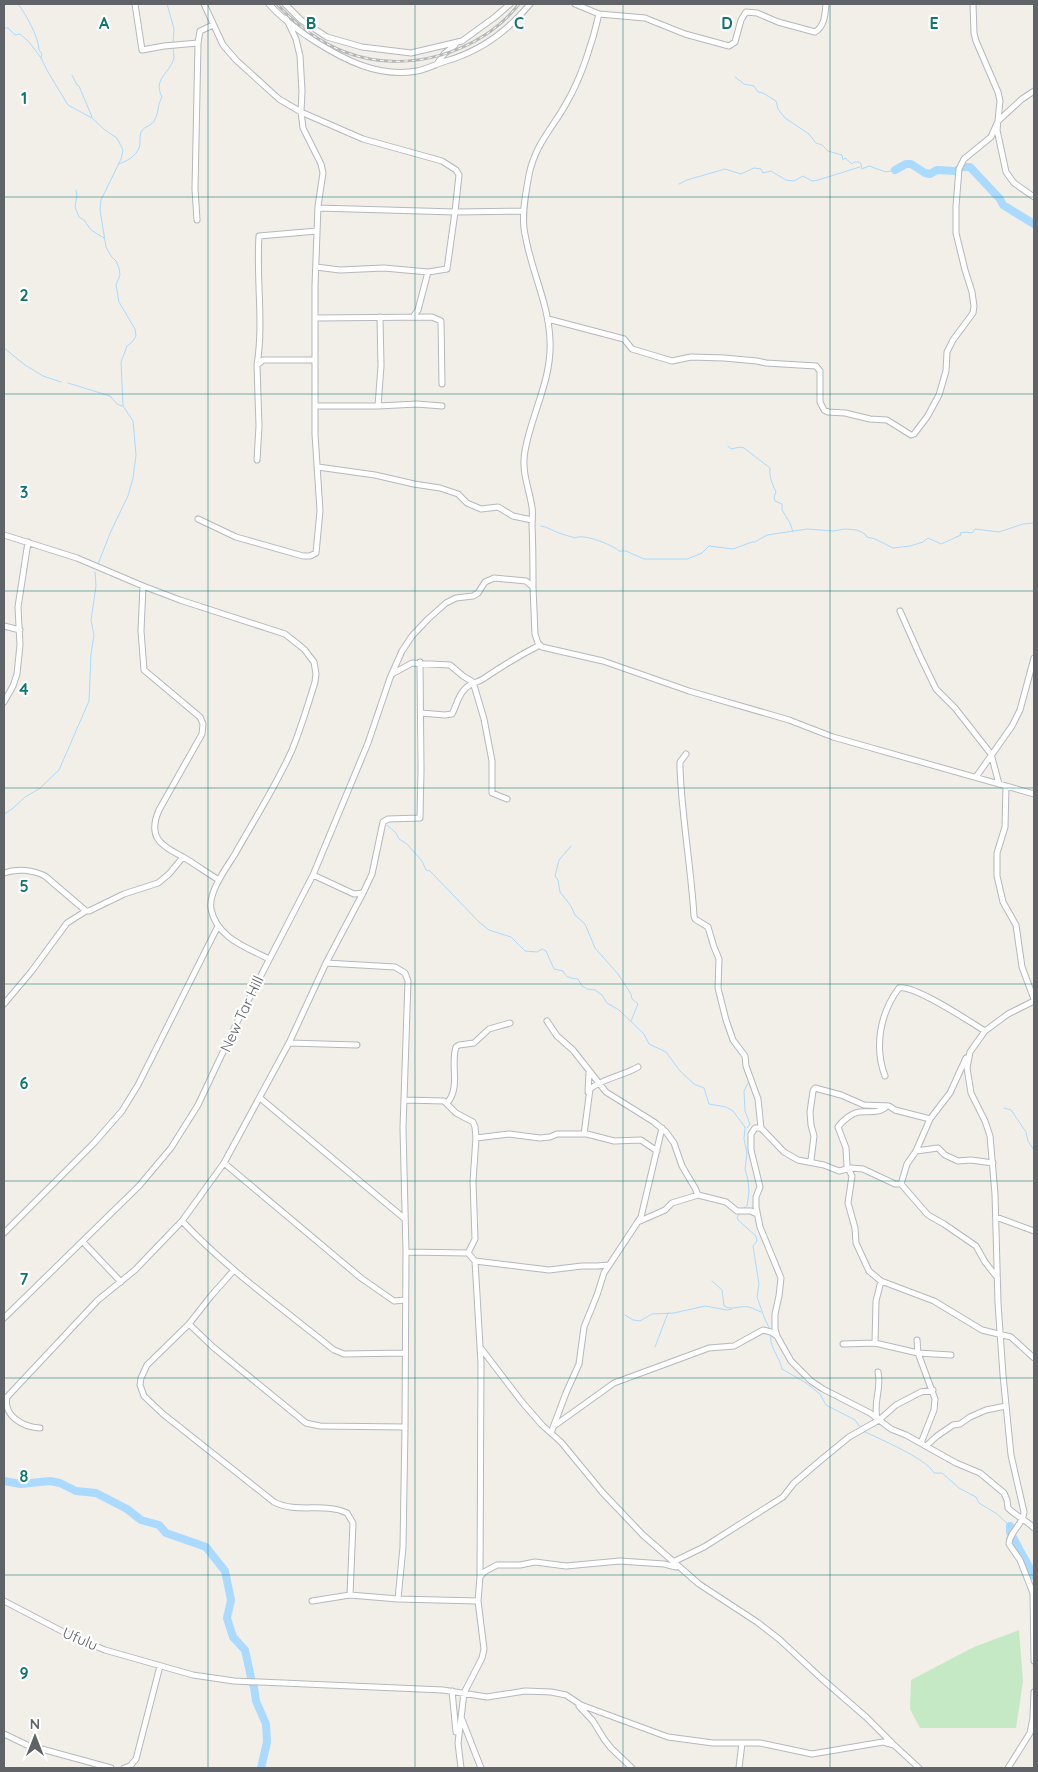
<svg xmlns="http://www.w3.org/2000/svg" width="1038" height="1772" viewBox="0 0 1038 1772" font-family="Quicksand,sans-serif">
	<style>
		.green { fill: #c5e8c5 }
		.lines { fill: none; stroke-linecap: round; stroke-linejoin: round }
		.stream { stroke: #aadaff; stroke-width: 1 }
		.river { stroke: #aadaff; stroke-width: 8 }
		.minor-casing { stroke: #b5b8bc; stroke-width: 7 }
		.minor { stroke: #fff; stroke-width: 5 }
		.rail-casing { stroke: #b6b7b8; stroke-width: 3 }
		.rail { stroke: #fff; stroke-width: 1; stroke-dasharray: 4; stroke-linecap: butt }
		.grid { fill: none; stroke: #0f766e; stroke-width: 1; stroke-opacity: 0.55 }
		.labels { text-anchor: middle; stroke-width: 4.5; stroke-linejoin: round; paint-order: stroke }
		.street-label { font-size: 15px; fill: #5f6368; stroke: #fff }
		.grid-label { font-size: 16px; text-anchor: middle; font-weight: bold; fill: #0f766e; stroke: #fff; stroke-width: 4.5; stroke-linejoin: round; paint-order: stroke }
	</style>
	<rect width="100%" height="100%" fill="#f1efe8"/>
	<path class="green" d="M1019 1630 1023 1681 1016 1728H920L910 1709 911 1680 974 1647Z"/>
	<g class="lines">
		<path class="stream" d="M18 4C26 14 39 38 39 50L42 54 41 58
			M167 4 174 29 173 44
			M4 28H8L15 35 20 34 29 42 41 58 48 72 68 105 92 118 105 130 117 138 123 150 121 159 101 200 100 210 106 247 111 256 116 261 119 268 120 275 116 285 119 302 135 329 136 336 133 341 127 346 121 362 123 406 133 421 136 455 133 478 128 496 111 531 98 564
			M72 75 77 85 79 86 92 117
			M735 77 744 84 754 86 758 92 763 93 776 101 778 109 785 118 809 134 816 143 822 145 828 151 842 155 843 160 845 158 852 164 854 162H859L861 164 862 169 869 166 886 172 895 170
			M118 164C126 162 136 156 139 148 141 143 139 137 141 132 145 125 152 127 155 119 159 112 157 106 162 97 152 78 172 72 174 57 174 54 173 51 173 48
			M679 184 687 180 725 169 741 174 754 168 761 169 763 173 771 171 786 180 794 181 803 176 812 181 818 180 860 167
			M76 190 77 195 75 207 79 217 84 220 91 230 104 238
			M4 348 25 365 43 376 61 382
			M68 383 110 396 117 404 122 406
			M728 446 731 449 740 447 744 448 770 468C769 477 772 483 776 492L774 497 775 501 782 504V510L790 523 793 532
			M541 526C549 527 554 532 562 534 567 536 570 536 575 538 583 533 613 545 619 551H626L644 559H687L702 553 709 546 733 549 752 542H755L767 535 807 529 833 531 845 529 857 530 865 534 867 537 875 539 893 548 910 546 923 542 928 538 941 544 961 535 960 533 966 532 972 533 975 529 999 532 1023 524 1034 523
			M4 814 12 809 25 797 39 789 59 770 89 701 91 654 94 635 91 620 96 586 95 572
			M387 825 396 833 399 839 407 844 422 861 426 870 430 871 479 922 489 930 511 937 525 951 537 952 542 949 546 951 554 969 563 971C566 978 571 978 578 979L582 986 587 989 595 990 602 995 607 1003 619 1010 644 1034 649 1044 666 1052 680 1071 694 1084 704 1088 709 1104 726 1107 733 1111 745 1127 744 1139 747 1153 745 1169 748 1180 749 1192 747 1206 744 1208
			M571 846 559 860 555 876 558 880 560 892 571 906 575 915 585 924 595 948 618 974 631 994 632 999 638 1004 631 1021
			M1004 1108 1011 1110 1026 1132 1028 1141 1034 1150
			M747 1128 750 1124 745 1111 744 1091 749 1081
			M740 1213 737 1218 739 1221 756 1236 757 1241 753 1246 759 1284 757 1297 764 1317 770 1330
			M712 1281 722 1290 724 1306C733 1311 740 1305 749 1307 753 1308 758 1311 761 1312
			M625 1315 633 1320 640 1321 652 1314 674 1313 705 1306 727 1310 732 1309
			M771 1334C768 1346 780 1357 782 1369L806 1383 820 1394 826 1405 855 1420 861 1428
			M655 1347 668 1313
			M863 1431C880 1439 927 1459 934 1473H942L959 1488 976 1497 979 1503 997 1514 1010 1526"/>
		<path class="river" d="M895 170 906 164H911L925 173 930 174 937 170 955 171 963 167H970L1000 199 1003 205 1034 224
			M4 1481 21 1484 50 1481 60 1483 76 1491 96 1493 127 1509 141 1520 159 1525 166 1533 206 1547 225 1571 231 1600 227 1618 233 1637 245 1650 252 1682 254 1687 256 1701 266 1724 267 1742 261 1768
			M1010 1526V1532L1034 1576"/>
		<g class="minor-casing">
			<path id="minor" d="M135 4 142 50 164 46 198 43
				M204 4 223 45 236 60 279 99 301 112 363 139 442 161 456 170 459 175 455 212 524 211
				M269 4C281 18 298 30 313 40 344 60 379 78 417 71 427 69 436 64 446 61 481 51 507 32 530 4
				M285 4 301 20 327 37 362 47 411 53 462 41 495 17 510 4
				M575 4 599 14 645 18 685 34 729 46 735 42 741 20 746 12 757 13 778 22 815 32C825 26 825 14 826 4
				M973 4 974 33 976 41 998 92 1000 101 997 130 1006 172 1014 183 1034 197
				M437 64 444 54 455 45
				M318 208 455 212 447 269 428 272
				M197 220 195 189 198 43 200 31 213 25
				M316 267 340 270 384 268 428 272 418 310 413 317
				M315 318 432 317 441 321 442 384
				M548 319 624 339 632 349 672 361 691 357 724 358 757 361 766 363 816 366 820 371V402L824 410 828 412 845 413 870 419 887 420 911 435 914 434 927 417 939 395 946 371 947 352 953 340 973 313 974 306 972 292 965 270 956 233V206L959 169 964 159 991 137 998 121 1022 99 1034 91
				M257 365C264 322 256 279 259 236L317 231
				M315 406H378L417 404 442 406
				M378 406 381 366 380 317
				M257 460 259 426 257 365 263 360H315
				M318 467 375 475 414 484 440 488 458 494 467 503 481 509 498 507 513 516 532 520
				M198 519 236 537 303 556H310L316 553 320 511 315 434V286L318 206 323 173 321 164 303 128 301 112 302 91 300 56 296 39 286 18
				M4 535 77 558 143 586 180 600 285 634 304 649 314 662 316 674 315 682C308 705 301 728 292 750 276 786 254 820 235 854 227 867 208 892 211 909 217 938 246 947 269 959
				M143 586 141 631 144 670 200 717 203 724 202 734 159 810C147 838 161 845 183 857 195 864 207 873 219 880
				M533 586C533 566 533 546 532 526 532 520 533 513 532 507 529 488 521 471 525 451 531 415 552 380 550 341 549 302 529 267 524 228 522 211 526 192 529 175 535 144 553 128 567 102 581 78 593 41 599 14
				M900 611 920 656 936 689 955 708 991 754 999 784
				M4 626 20 630
				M392 674 412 663 450 665 463 676 473 682 484 719 492 761V793L507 799
				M4 702 13 686 17 674 20 645 18 607 28 542
				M421 713 445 715 452 714C456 707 458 696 464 690 469 683 477 683 483 679 502 666 520 655 540 645
				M686 754 680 762V769C682 818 691 867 694 916L695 919 708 927 714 947 719 959 718 988 726 1020 733 1040 745 1056 746 1066 758 1099 761 1128 784 1152 798 1160 824 1165 839 1171 851 1168 863 1169 895 1184H901L907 1164 916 1151 930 1119 950 1093 966 1058
				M976 777 1012 726 1020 710 1034 658
				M1006 787 1005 827 997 853V876L1003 902 1016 925 1022 967 1034 999
				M4 873C17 868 33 870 45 876L86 911
				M313 875 354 894 363 893
				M326 963 395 967 405 973 408 981 403 1128 406 1252 405 1427 403 1547 398 1599
				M1034 1001 1008 1014 985 1031 970 1052 967 1068 971 1093 985 1121 990 1136 995 1194 998 1303 1003 1375 1011 1455 1024 1512C1023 1525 1009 1532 1009 1544L1020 1560 1033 1593 1034 1661
				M4 1004 31 972 67 923 86 911H89L124 894 158 883 169 874 183 857
				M547 1021 557 1036 573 1050 606 1092 654 1122 666 1132 674 1143 682 1166 695 1188 698 1195
				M289 1043 357 1045
				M885 1076C874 1047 880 1013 899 988 914 984 970 1022 985 1031
				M588 1092 589 1073
				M260 1098 405 1219
				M405 1100 444 1101 456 1113 473 1122 475 1127 476 1138 473 1181 475 1239 468 1253
				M447 1103C461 1088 450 1064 456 1047L459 1045 474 1043 489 1029 510 1023
				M887 1106C879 1114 869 1111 859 1112 852 1113 842 1121 838 1127L846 1148 847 1166 852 1176 848 1203 855 1228 856 1243 869 1271 881 1281 934 1301 982 1330 1011 1337 1034 1358
				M761 1128H755L751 1134V1150L760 1187 756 1197V1207L760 1227 781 1278 779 1296 775 1314V1329L777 1336 791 1361 811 1381 823 1389 870 1413 891 1429 906 1435 956 1463 980 1473 1004 1493 1007 1500 1008 1508C1016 1516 1026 1520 1034 1528
				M584 1134 590 1089C603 1078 623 1076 638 1067
				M476 1138 509 1134 540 1138 550 1137 557 1134H587L614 1141 641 1140 657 1151
				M916 1151 938 1148 945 1155 958 1161 971 1160 993 1163
				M809 1162 811 1160 814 1136 811 1125 810 1112 813 1091 815 1088 841 1095 864 1105 889 1106 895 1110 930 1119
				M224 1163 361 1278 394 1301 405 1300
				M901 1184 928 1215 944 1224 976 1246 985 1262 996 1276
				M996 1217 1034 1231
				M182 1221C227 1269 282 1308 334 1350L344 1354 405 1353
				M640 1221 665 1210 672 1203 698 1195 726 1202 737 1211H751L757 1214
				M4 1233 94 1143 122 1111 138 1085 218 926
				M83 1242 121 1282
				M406 1252 468 1253 475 1261 481 1363 480 1576
				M475 1261 549 1270 582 1266H597L609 1265
				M234 1270 211 1296 189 1324 147 1365 141 1378 140 1385 144 1396 163 1414 274 1502C297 1514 324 1502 347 1513L353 1523 350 1595
				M4 1318 139 1186 171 1148 198 1105 240 1016 313 875 368 743 390 678 402 651 412 636 428 619 446 603 456 598 473 596 478 593 485 582 494 578 526 581 533 587 535 634 538 643 542 647 603 661 689 691 789 720 833 737 1034 794
				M189 1324 213 1347 306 1423 320 1426 405 1427
				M917 1340 918 1353 935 1399 934 1410 921 1443
				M875 1343 876 1301 881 1281
				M843 1344 875 1343 918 1353 951 1355
				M480 1347 522 1402 542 1425 561 1442 603 1493 643 1535 699 1584 757 1622 779 1639 821 1678 866 1717 892 1743
				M877 1418C873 1401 882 1388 878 1372
				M554 1426 614 1383 709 1348 734 1346 763 1330 771 1332 777 1336
				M40 1428C23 1427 3 1416 7 1397L98 1300 135 1270 182 1221 224 1163 289 1043 326 963 363 893 372 874 383 822 388 819 420 818 421 770 420 662
				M551 1433 566 1393 579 1364 584 1327 597 1295 604 1273 641 1217 662 1128
				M926 1446 937 1436 953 1425 960 1424 970 1417 986 1410 1006 1406
				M673 1562 704 1547 783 1497 794 1483 821 1460 849 1437 879 1420 896 1405 921 1392 933 1390
				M4 1601 73 1637 105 1650 193 1675 234 1681 443 1690 487 1697 525 1691 551 1692 566 1695 581 1705 668 1737 713 1743H760L812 1754 883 1742 894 1745 919 1768
				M312 1601 350 1595 398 1599 478 1601
				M452 1691 456 1732
				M579 1706 593 1721 604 1739 611 1748 632 1768
				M461 1717 481 1768
				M4 1734 27 1745 111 1768
				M124 1768 130 1766 136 1759 160 1666
				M461 1768 458 1743 464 1693 482 1658 484 1649 478 1601 480 1577 484 1572 497 1565H520L535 1562 566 1566 620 1561 664 1564 676 1567
				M739 1768 742 1743
				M1008 1768 1030 1733 1033 1718 1034 1692"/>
		</g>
		<use href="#minor" class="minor"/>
		<g class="rail-casing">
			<path id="rail" d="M277 4C296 25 319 42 345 52 405 75 480 54 519 4"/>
		</g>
		<use href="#rail" class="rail"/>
	</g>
	<path class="grid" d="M208 4V1768M415 4V1768M623 4V1768M830 4V1768M4 197H1034M4 394H1034M4 591H1034M4 788H1034M4 984H1034M4 1181H1034M4 1378H1034M4 1575H1034"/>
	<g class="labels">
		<g class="street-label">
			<text transform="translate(242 1014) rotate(-65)" y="5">New Tar Hill</text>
			<text transform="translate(80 1639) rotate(23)" y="5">Ufulu</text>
		</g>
	</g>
	<g class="grid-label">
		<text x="104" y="29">A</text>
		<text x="311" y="29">B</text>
		<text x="519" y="29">C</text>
		<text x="727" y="29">D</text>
		<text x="934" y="29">E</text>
		<text x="24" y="104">1</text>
		<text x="24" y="301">2</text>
		<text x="24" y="498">3</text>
		<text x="24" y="695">4</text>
		<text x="24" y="892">5</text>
		<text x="24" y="1089">6</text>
		<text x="24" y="1285">7</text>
		<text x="24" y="1482">8</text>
		<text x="24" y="1679">9</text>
	</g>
	<rect width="1038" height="1772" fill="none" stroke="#5f6368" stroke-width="10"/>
	<g transform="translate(35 1737)" stroke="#ffffff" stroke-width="4" paint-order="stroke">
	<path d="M0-4L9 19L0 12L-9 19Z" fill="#5f6368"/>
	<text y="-8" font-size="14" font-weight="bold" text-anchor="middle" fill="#5f6368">N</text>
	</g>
</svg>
